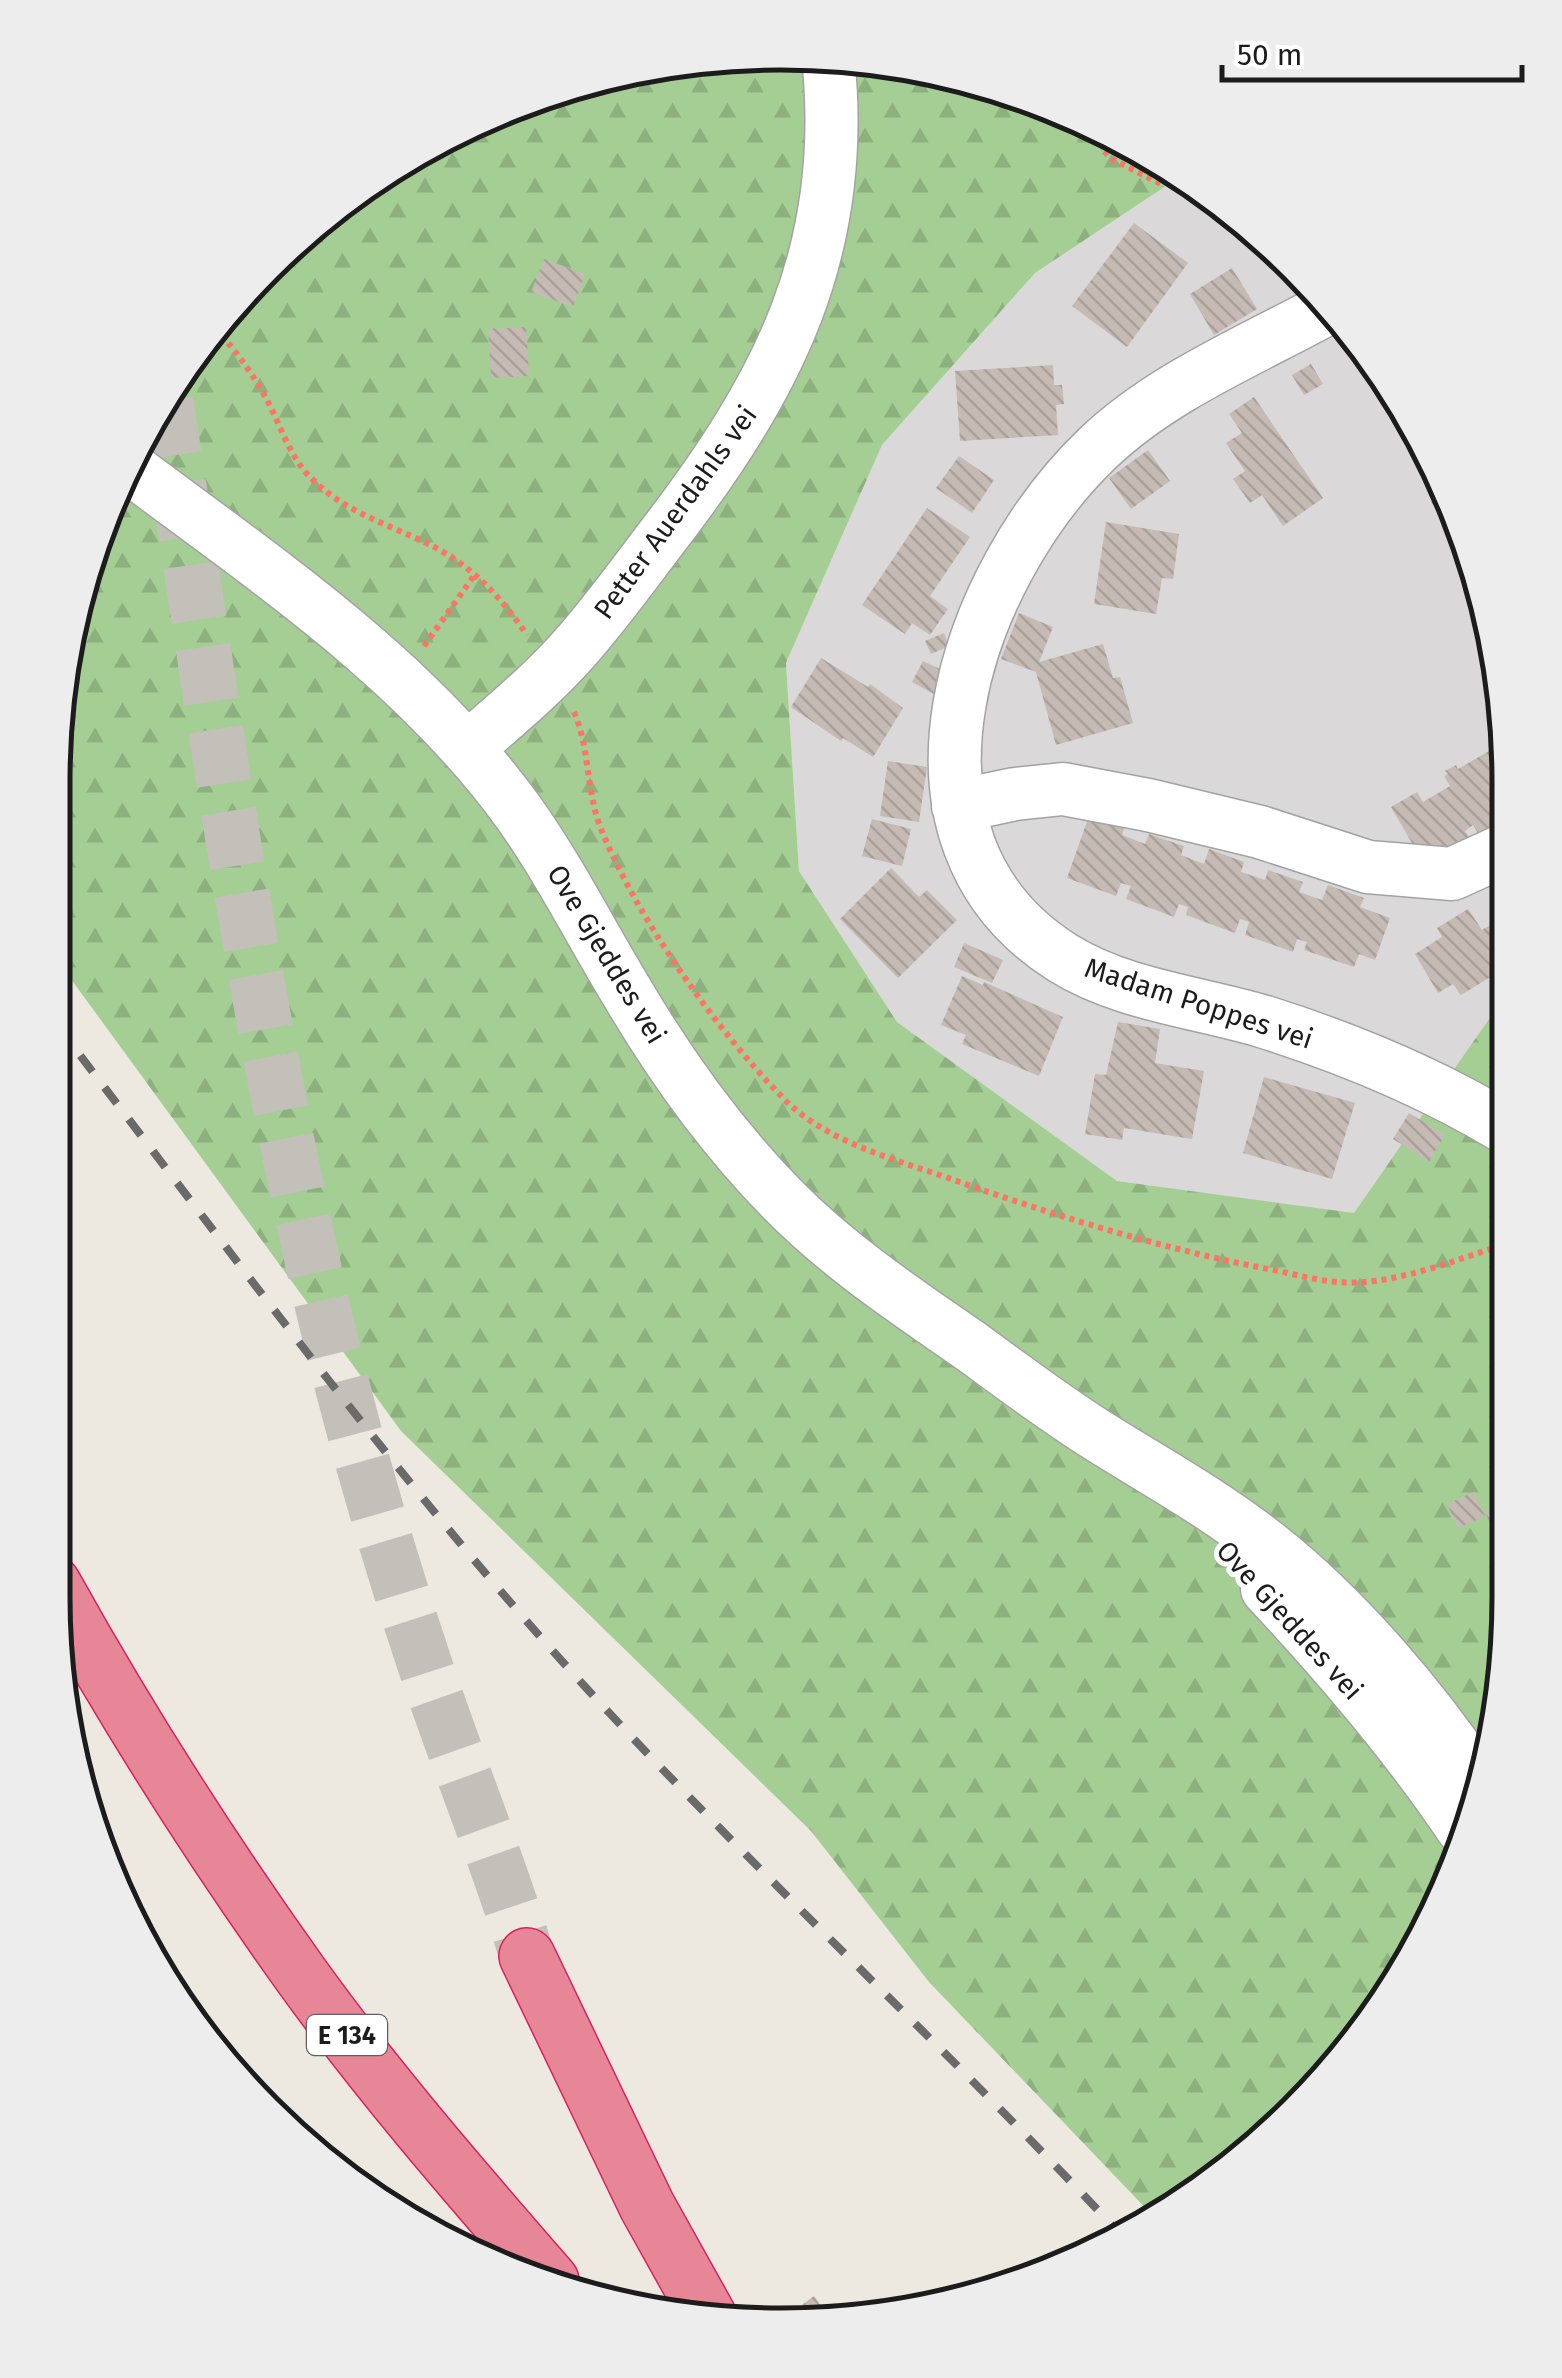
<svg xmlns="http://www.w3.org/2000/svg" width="1562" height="2378" viewBox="0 0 1562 2378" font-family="'Fira Sans',sans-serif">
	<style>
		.residential { fill: #dad8d8 }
		.forest { fill: url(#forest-firs) }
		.building { fill: url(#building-back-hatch) }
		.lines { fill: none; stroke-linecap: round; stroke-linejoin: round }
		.highway-tunnel { stroke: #c3c0ba; stroke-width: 55; stroke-dasharray: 55 28; stroke-linecap: butt }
		.minor-casing { stroke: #a3a3a3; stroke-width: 55 }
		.highway-casing { stroke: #d9205e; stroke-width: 58 }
		.path { stroke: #fc7463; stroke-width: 6; stroke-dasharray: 5 5; stroke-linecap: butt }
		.minor { stroke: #fff; stroke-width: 52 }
		.highway { stroke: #e78697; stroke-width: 55 }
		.rail { stroke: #6a6a6a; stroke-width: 8; stroke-dasharray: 20 20; stroke-linecap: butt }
		.labels { text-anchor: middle; stroke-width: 10; stroke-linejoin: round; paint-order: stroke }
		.shield { fill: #fff; stroke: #606060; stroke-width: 2.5 }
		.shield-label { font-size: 25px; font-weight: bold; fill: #1c1c1c }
		.street-label { font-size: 28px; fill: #1c1c1c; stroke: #fff }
		.rim { fill: none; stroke: #1c1c1c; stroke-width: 5 }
	</style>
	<defs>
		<pattern id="forest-firs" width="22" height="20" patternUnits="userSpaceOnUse" patternTransform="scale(2.5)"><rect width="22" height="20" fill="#a5ce94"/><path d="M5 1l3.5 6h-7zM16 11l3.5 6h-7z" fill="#8db07f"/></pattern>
		<pattern id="building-back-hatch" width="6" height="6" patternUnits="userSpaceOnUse" patternTransform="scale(2.5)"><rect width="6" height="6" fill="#c5bbb4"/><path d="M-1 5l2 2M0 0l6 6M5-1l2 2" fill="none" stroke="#a9a09a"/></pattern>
	</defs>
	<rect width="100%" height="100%" fill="#ede9e1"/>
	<path class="residential" d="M1181 176 1262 234 1359 338 1435 459 1485 593 1508 734 1507 1004 1496 1009 1354 1214 1117 1181 897 1022 799 871 786 663 882 445 1035 273Z"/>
	<path class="forest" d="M734 54 877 59 1016 91 1146 150 1181 176 1035 273 882 445 786 663 799 871 897 1022 1117 1181 1354 1213 1496 1009 1507 1004 1503 1693 1435 1919 1328 2078 1156 2219 929 1982 811 1831 401 1431 57 960 59 685 127 459 234 300 338 203 459 127 593 77Z"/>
	<path class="building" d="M1134 223 1188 263 1127 347 1072 306Z
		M544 259 585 274 573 307 531 292Z
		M1232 268 1257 309 1214 335 1190 294Z
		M526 327 529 376 491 378 488 329Z
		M1364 346 1392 391 1385 395 1359 349Z
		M1311 364 1323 384 1304 395 1292 375Z
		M1053 365 1054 385H1062L1064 404 1056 405 1058 435 960 441 955 371Z
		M1254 397 1323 498 1283 526 1262 495 1250 503 1233 479 1245 471 1226 443 1242 433 1229 414Z
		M1419 434 1435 459 1438 469 1426 474 1414 436Z
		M1148 450 1170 481 1131 509 1109 478Z
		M959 456 994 480 972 513 936 488Z
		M1446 490 1468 548 1467 549 1431 502Z
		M927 508 970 537 930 596 948 609 930 635 912 623 905 634 862 605Z
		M1106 522 1179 534 1173 579 1162 578 1156 614 1094 604Z
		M1019 613 1053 627 1039 662 1103 644 1113 678 1120 677 1133 723 1056 745 1036 672 1001 659Z
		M944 633 949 646 931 654 925 641Z
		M821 658 868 687 870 684 903 708 873 757 843 738 841 741 791 707Z
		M923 661 942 670 934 694 912 682Z
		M1506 725 1508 822 1481 838 1473 825 1465 831 1472 842 1427 869 1391 807 1417 792 1423 802 1450 786 1444 776 1448 774 1445 771 1456 765 1458 769 1489 751 1495 760 1504 754 1492 733Z
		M888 761 927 767 919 822 880 816Z
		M1090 813 1125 826 1122 835 1145 844 1149 834 1184 846 1181 855 1204 864 1209 849 1244 862 1241 872 1265 880 1268 870 1303 882 1299 892 1322 900 1328 885 1364 898 1360 907 1390 918 1375 960 1359 954 1354 967 1304 950 1307 942 1297 939 1293 952 1245 935 1249 922 1240 919 1235 933 1186 915 1188 907 1179 904 1174 917 1126 899 1131 886 1121 883 1116 896 1067 878Z
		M872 819 911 829 902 866 862 856Z
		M891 868 919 897 927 890 957 920 898 978 840 919Z
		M1507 903V967L1461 995 1453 984 1438 993 1415 954 1442 937 1437 928 1468 909 1482 930 1503 917 1498 909Z
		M964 943 1003 960 992 983 954 967Z
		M962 976 983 985 984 982 1063 1017 1039 1076 962 1044 966 1035 941 1025Z
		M1118 1022 1160 1029 1155 1063 1204 1071 1192 1139 1124 1128 1122 1140 1085 1134 1095 1074 1106 1075Z
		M1264 1077 1355 1103 1332 1179 1243 1153Z
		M1409 1113 1445 1135 1429 1162 1393 1139Z
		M1474 1492 1485 1516 1458 1528 1447 1504Z
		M1504 1503V1554L1485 1512Z
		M814 2296 829 2318 791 2320 788 2315Z"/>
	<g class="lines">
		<path class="highway-tunnel" d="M166 401C212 703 253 1006 322 1304 352 1432 389 1559 431 1683 462 1774 499 1864 527 1956"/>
		<g class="minor-casing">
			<path id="minor" d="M1330 307C1252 350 1163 386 1098 448 966 574 872 838 1063 958 1122 995 1199 1002 1265 1022 1350 1049 1430 1082 1506 1128
				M126 465C266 570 415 669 519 813 560 871 591 933 628 994 671 1067 723 1139 783 1200 839 1257 907 1302 972 1347 1013 1377 1054 1408 1097 1435 1154 1471 1213 1503 1266 1545 1345 1607 1421 1696 1477 1779
				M468 748C504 716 541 686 573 650 605 614 633 575 662 537 777 388 849 251 828 57
				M958 806 1015 794 1063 789 1148 805 1260 832 1368 867 1452 874 1507 849
				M1267 1589C1337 1664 1405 1743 1462 1828"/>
		</g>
		<g class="highway-casing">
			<path id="highway" d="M53 1584C128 1719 211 1849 301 1975 378 2082 465 2182 551 2281
				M527 1956 647 2206 710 2319"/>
		</g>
		<path class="path" d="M1105 132 1103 150 1112 159 1163 185
			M215 328C236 351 254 375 268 402 282 429 291 460 314 481 344 510 383 523 420 540 467 561 498 593 527 635
			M424 646 476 573
			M574 712C590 749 586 791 601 829 637 918 715 1028 782 1097 825 1142 894 1159 951 1179 1053 1215 1156 1247 1263 1268 1287 1272 1312 1280 1337 1282 1389 1287 1456 1260 1505 1244"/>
		<use href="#minor" class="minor"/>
		<use href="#highway" class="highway"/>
		<path class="rail" d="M56 1024C229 1249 397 1481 589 1691 761 1878 949 2050 1123 2237"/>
	</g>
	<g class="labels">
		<rect class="shield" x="307" y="2015" width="80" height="40" rx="8"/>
		<g class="shield-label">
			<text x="347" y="2044">E 134</text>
		</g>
		<g class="street-label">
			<text transform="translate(675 512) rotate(-54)" y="10">Petter Auerdahls vei</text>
			<text transform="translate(607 954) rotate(59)" y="10">Ove Gjeddes vei</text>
			<text transform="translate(1199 1003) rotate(18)" y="10">Madam Poppes vei</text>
			<text transform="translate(1290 1620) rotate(48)" y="10">Ove Gjeddes vei</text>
		</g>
	</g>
	<path d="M0 0H1562V2378H0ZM781 70H781A711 711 0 0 1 1492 781V1597A711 711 0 0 1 781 2308H781A711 711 0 0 1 70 1597V781A711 711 0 0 1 781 70Z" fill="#ededed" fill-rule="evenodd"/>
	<path class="rim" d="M781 70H781A711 711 0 0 1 1492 781V1597A711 711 0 0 1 781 2308H781A711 711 0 0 1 70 1597V781A711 711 0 0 1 781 70Z"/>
	<path d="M1222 65v15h300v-15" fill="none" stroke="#1c1c1c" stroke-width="5"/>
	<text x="1237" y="65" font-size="30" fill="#1c1c1c" stroke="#ffffff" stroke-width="8" paint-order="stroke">50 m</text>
</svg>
